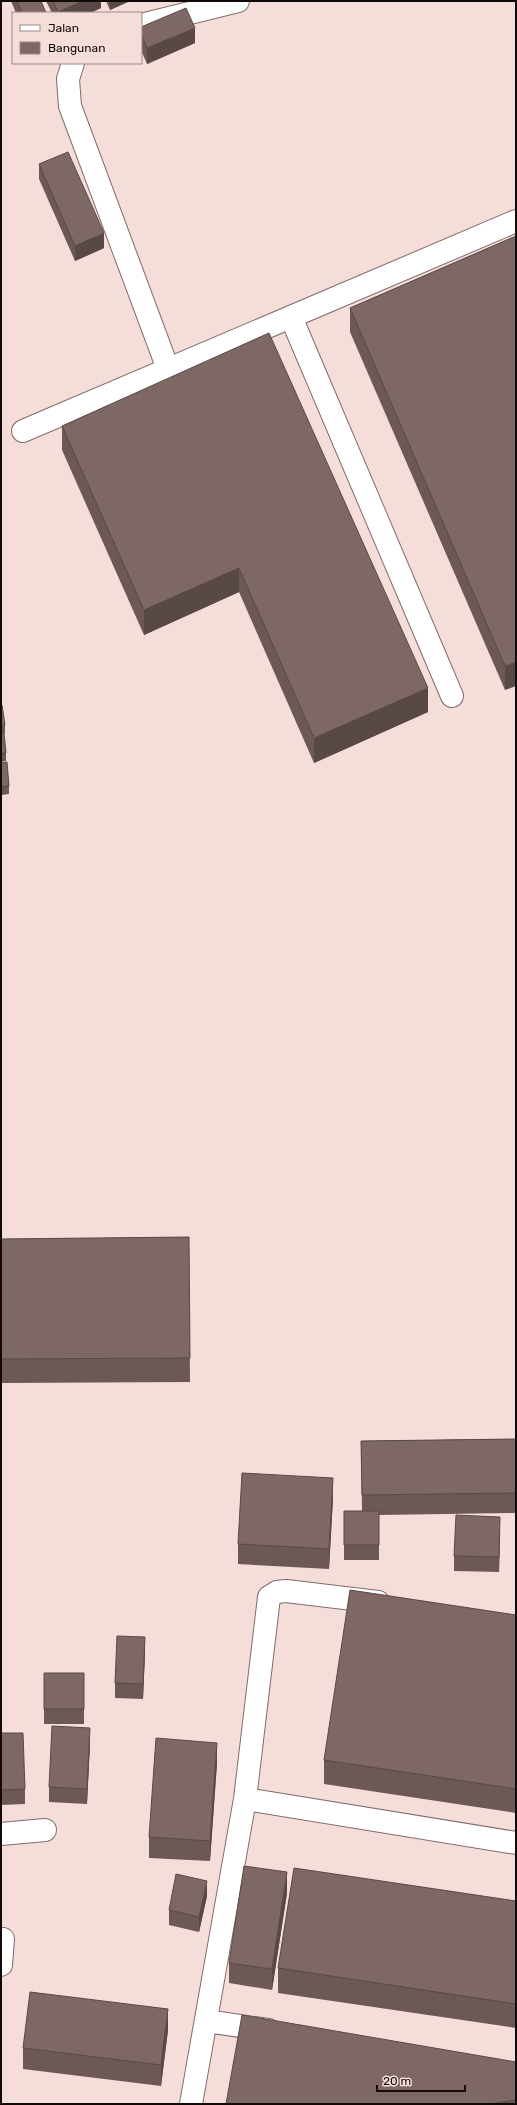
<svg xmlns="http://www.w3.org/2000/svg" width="517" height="2105" viewBox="0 0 517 2105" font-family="Rubik,sans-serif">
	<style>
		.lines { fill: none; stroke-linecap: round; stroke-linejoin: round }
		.minor-casing { stroke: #816c69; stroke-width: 24 }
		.minor { stroke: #fff; stroke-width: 22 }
		.wall { fill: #6c5957 }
		.shaded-wall { fill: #584947 }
		.building { fill: #7d6865; stroke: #584947 }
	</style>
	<rect width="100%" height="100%" fill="#f5ddda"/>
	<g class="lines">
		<g class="minor-casing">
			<path id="minor" d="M141 25 238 1
				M73 63 68 79 70 106 168 369
				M291 317 452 696
				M23 431 516 221
				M245 1799 516 1843
				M1 1834 45 1830
				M1 1965 3 1939
				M206 2021 268 2030
				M191 2104 245 1799 269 1597 277 1592 286 1591 378 1602"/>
		</g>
		<use href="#minor" class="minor"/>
	</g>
	<path class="wall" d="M11 1H41L46 13H16Z
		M46 1H101V8L90 13H52Z
		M106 1H130L110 10Z
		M141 27 195 43 147 64 141 50Z
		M39 164 104 248 75 261 39 179Z
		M516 236 505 690 350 332V308Z
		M62 426 428 712 314 763 239 592 144 635 62 450Z
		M1 705 5 725V733H4L6 753V761L1 762Z
		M1 763 9 786V794L1 795Z
		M189 1237 190 1382 1 1383V1239Z
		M516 1439V1513L379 1515V1560H344V1511H362L361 1441Z
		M333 1498 329 1569 238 1564V1544Z
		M500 1532 499 1572 454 1571V1556Z
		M516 1615V1813L324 1784V1760Z
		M145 1652 143 1699 115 1698V1683Z
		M44 1673 84 1709V1724H44Z
		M1 1733 25 1789V1804L1 1805Z
		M90 1743 87 1804 49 1802V1787Z
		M217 1763 210 1861 149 1858V1837Z
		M287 1893 272 1990 229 1983V1963Z
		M207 1896 199 1932 169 1925V1910Z
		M516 1901V2028L278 1993V1968Z
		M168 2030 161 2086 23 2069V2048Z
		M516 2062V2104H226Z"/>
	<path class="shaded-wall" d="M83 1H101V8L90 13H58V12Z
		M110 1H130L110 10Z
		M195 28V43L147 64V48Z
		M104 233V248L75 261V246Z
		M239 568V592L144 635V610Z
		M516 662V686L505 690V666Z
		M428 688V712L314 763V738Z
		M333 1478V1498L329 1569V1549Z
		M500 1517V1532L499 1572V1557Z
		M145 1637V1652L143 1699V1684Z
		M90 1728V1743L87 1804V1789Z
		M217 1743V1763L210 1861V1841Z
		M287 1872V1893L272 1990V1969Z
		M207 1881V1896L199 1932V1917Z
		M168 2009V2030L161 2086V2065Z"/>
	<path class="building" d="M17 1H41L46 13H22Z
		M53 1H83L58 12Z
		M186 8 195 28 147 48 141 35V27Z
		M68 152 104 233 75 246 39 164Z
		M516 236V662L505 666 350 308Z
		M269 333 428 688 314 738 239 568 144 610 62 426Z
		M1 705H2L5 725 1 726Z
		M1 733H4L6 753 1 754Z
		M7 762 9 786 1 787V763Z
		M189 1237 190 1358 1 1359V1239Z
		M516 1439V1493L362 1495 361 1441Z
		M242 1473 333 1478 329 1549 238 1544Z
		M344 1511H379V1545H344Z
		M456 1515 500 1517 499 1557 454 1556Z
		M350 1590 516 1615V1789L324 1760Z
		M117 1636 145 1637 143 1684 115 1683Z
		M44 1673H84V1709H44Z
		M52 1726 90 1728 87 1789 49 1787Z
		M1 1733H23L25 1789 1 1790Z
		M156 1738 217 1743 210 1841 149 1837Z
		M244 1866 287 1872 272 1969 229 1963Z
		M294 1868 516 1901V2004L278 1968Z
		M176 1874 207 1881 199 1917 169 1910Z
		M30 1992 168 2009 161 2065 23 2048Z
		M242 2015 516 2062V2100L489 2104H226Z"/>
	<rect width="517" height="2105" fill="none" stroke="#110a09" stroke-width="4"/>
	<rect x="12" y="12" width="130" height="52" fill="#f5ddda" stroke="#9a8986"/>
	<rect x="20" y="25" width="20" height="6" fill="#ffffff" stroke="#9a8986"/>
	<text x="48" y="32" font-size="12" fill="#110a09">Jalan</text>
	<rect x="20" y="42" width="20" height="12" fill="#7d6865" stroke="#9a8986"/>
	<text x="48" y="52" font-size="12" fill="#110a09">Bangunan</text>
	<path d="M377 2085v6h88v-6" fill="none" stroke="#110a09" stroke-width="2"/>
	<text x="383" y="2085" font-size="12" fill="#110a09" stroke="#f5ddda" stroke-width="3" paint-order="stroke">20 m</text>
</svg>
